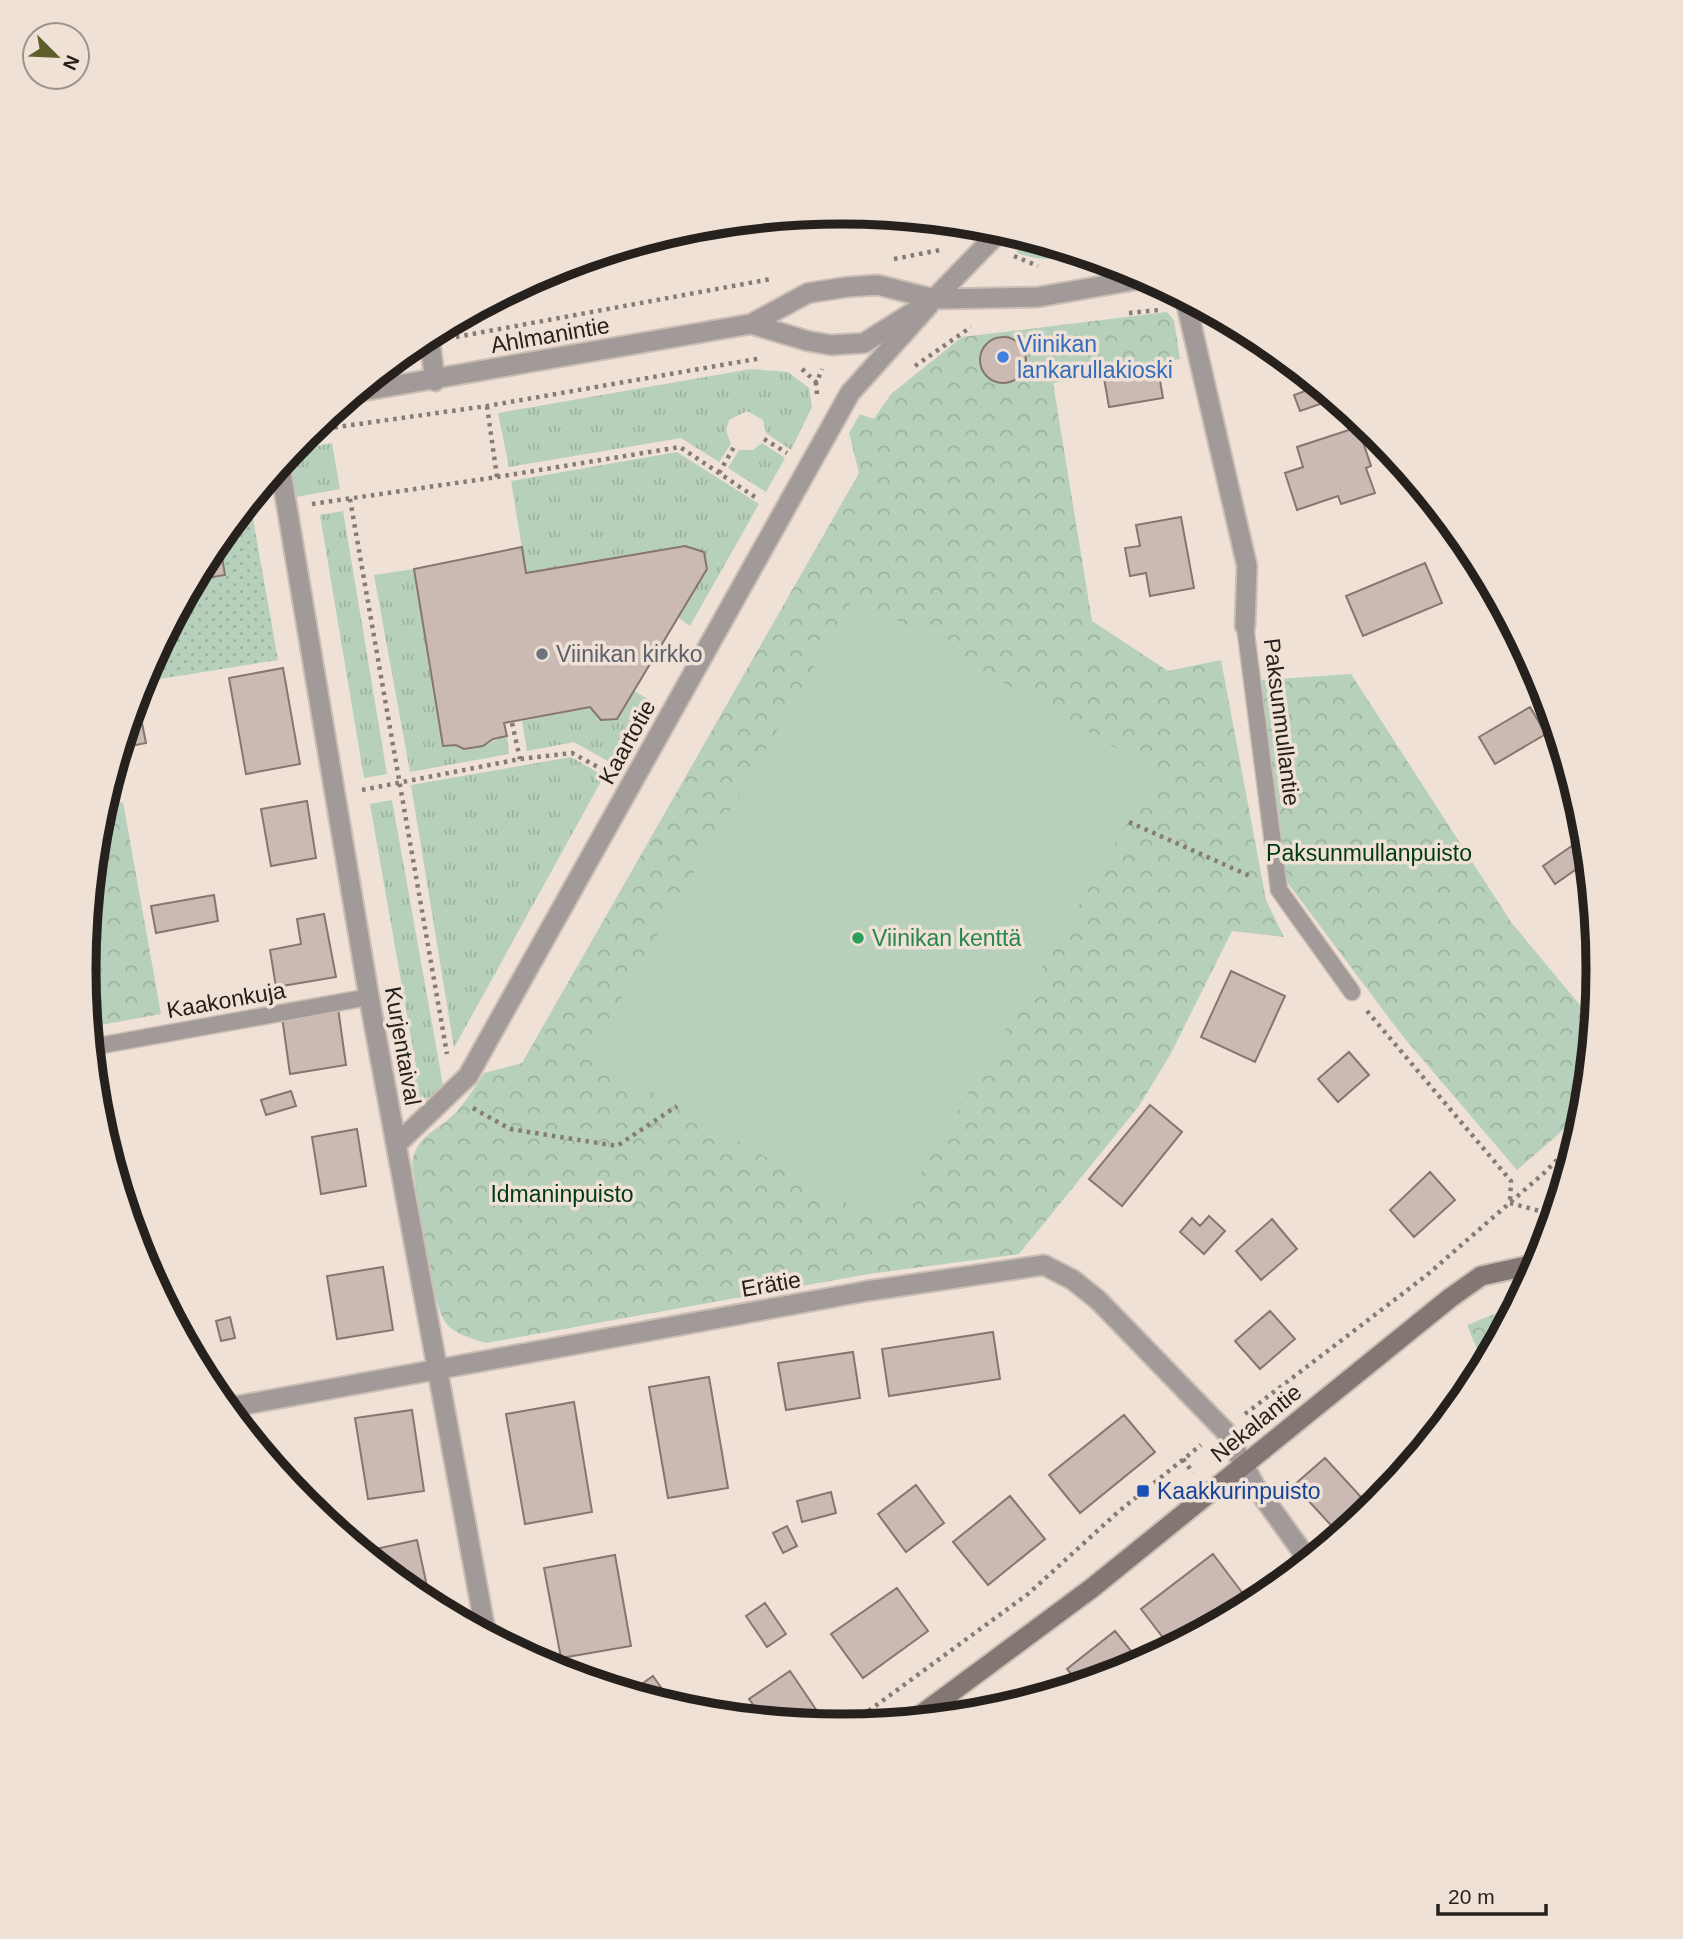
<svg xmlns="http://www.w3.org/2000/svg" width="1683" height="1939" viewBox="0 0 1683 1939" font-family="Helvetica,sans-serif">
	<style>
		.grass { fill: url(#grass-tufts) }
		.park { fill: url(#park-crowns) }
		.garden { fill: url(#garden-dots) }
		.pitch { fill: #b7d0bb }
		.building { fill: #cbb9b3; stroke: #877670; stroke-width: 2 }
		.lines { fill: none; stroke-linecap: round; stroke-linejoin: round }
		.service-casing { stroke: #cbbeb4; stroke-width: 19 }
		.minor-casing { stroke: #cbbeb4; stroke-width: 23 }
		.tertiary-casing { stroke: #cbbeb4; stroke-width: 23 }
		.secondary-casing { stroke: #cbbeb4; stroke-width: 23 }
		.path { stroke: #867c74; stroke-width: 4.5; stroke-dasharray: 3.5 5; stroke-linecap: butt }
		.service { stroke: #a29a98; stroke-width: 16 }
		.minor { stroke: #a29a98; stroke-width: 19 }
		.tertiary { stroke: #a29a98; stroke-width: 19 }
		.secondary { stroke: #837774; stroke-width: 19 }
		.shop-dot { fill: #3f7fe0; stroke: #efe1d5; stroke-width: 2.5 }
		.worship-dot { fill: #6b7280; stroke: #efe1d5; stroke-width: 2.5 }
		.leisure-dot { fill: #2e9e5b; stroke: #efe1d5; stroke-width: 2.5 }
		.transit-dot { fill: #1a4fb4; stroke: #efe1d5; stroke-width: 2.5 }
		.labels { text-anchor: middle; stroke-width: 7; stroke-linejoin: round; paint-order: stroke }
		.street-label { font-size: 23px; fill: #27211d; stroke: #efe1d5 }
		.shop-label { font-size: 23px; fill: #366cbe; stroke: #efe1d5; text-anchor: start }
		.worship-label { font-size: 23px; fill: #5b616d; stroke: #efe1d5; text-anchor: start }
		.park-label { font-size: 23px; fill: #003a15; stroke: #efe1d5 }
		.leisure-label { font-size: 23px; fill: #27864d; stroke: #efe1d5; text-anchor: start }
		.transit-label { font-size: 23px; fill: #164399; stroke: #efe1d5; text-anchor: start }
		.rim { fill: none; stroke: #27211d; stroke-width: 9 }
	</style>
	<defs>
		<pattern id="grass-tufts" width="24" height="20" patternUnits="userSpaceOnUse" patternTransform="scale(1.75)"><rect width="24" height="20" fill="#b7d0bb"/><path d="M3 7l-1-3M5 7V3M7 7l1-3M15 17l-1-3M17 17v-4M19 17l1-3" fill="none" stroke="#9db2a0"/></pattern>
		<pattern id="park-crowns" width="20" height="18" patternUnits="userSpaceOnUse" patternTransform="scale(1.75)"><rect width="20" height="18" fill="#b7d0bb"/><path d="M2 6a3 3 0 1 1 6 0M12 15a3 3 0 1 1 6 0" fill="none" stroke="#9db2a0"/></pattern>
		<pattern id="garden-dots" width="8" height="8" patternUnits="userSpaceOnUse" patternTransform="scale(1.75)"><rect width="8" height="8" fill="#b7d0bb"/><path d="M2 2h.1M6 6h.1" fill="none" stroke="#9db2a0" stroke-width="1.8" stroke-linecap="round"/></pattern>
	</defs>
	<rect width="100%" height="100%" fill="#efe1d5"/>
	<path class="grass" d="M751 369 788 372 809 388 812 407 791 450 766 433 763 420 747 411 729 420 726 431 731 444 719 462 681 438 509 467 498 413Z
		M332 443 340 489 296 497C290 456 289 451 332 443Z
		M762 443 785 458 766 492 728 468 739 450H753Z
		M677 452 759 504 690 626 678 617 707 569 704 552 685 546 526 573 511 481Z
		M343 511 387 774 364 778 320 515Z
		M414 569 444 746C457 744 466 750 479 747 489 745 497 738 507 736L509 754 410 772 374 575Z
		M634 691 648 699 611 763 574 742 527 751 522 721 590 707 601 720 617 719Z
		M571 757 604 776 454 1048 411 785Z
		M392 800 443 1085C430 1102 409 1109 400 1083L418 1078 370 804Z"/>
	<path class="park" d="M1020 236 1087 256C1061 259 1042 262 1017 253Z
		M1167 312 1174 320 1180 359 1053 383 1092 621 1168 671 1221 660 1266 900 1284 937 1232 931 1170 1055 1139 1106 1019 1254 869 1274 486 1343C471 1338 452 1334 444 1320 428 1292 419 1200 412 1164 416 1133 440 1131 458 1110 468 1099 476 1085 484 1073L522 1063 859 473 849 433 860 414 874 419 891 394 962 337Z
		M1351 674 1511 922 1594 1022 1585 1111 1517 1170 1401 1034 1287 882 1261 680Z
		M123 802 161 1014 90 1027 84 969 99 821 104 805Z
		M1517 1305 1484 1366 1467 1325Z"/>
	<path class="garden" d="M250 502 278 660 141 682 195 580 225 575 219 540Z"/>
	<path class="pitch" d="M855 596 1157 772 889 1228 588 1055Z"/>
	<path class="building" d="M980 360a23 23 0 1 1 46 0a23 23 0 1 1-46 0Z
		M1158 369 1163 398 1109 407 1104 378Z
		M1319 386 1335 399 1300 411 1294 395Z
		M1358 427 1371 466 1366 468 1375 493 1341 504 1338 496 1297 510 1285 473 1303 467 1297 447Z
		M1181 517 1194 588 1150 596 1146 573 1130 576 1125 548 1140 546 1136 525Z
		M219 540 225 575 195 580 212 548Z
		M685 546 704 552 707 569 617 719 601 720 590 707 504 723 507 736 493 739 483 746 464 749 456 745 443 746 414 569 522 547 526 573Z
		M1425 563 1442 603 1363 636 1346 596Z
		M283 668 300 764 246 774 229 678Z
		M1530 707 1546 734 1495 764 1479 737Z
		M142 723 146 743 121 748 127 726Z
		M307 801 316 858 271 866 261 809Z
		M1586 836 1588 861 1555 884 1543 866Z
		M214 895 218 921 156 933 151 906Z
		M324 914 336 977 276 987 270 950 301 944 297 919Z
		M1231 971 1285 996 1255 1062 1201 1037Z
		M338 1008 346 1065 290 1074 282 1017Z
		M1349 1052 1369 1075 1338 1102 1318 1079Z
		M291 1091 296 1106 266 1115 261 1100Z
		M1150 1105 1182 1132 1122 1206 1089 1179Z
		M357 1129 366 1186 321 1194 312 1137Z
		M1430 1172 1455 1200 1414 1237 1390 1210Z
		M1209 1216 1225 1231 1204 1254 1180 1232 1192 1218 1200 1226Z
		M1272 1219 1297 1249 1261 1280 1236 1251Z
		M383 1267 393 1330 337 1339 327 1276Z
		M1270 1311 1295 1339 1260 1369 1235 1341Z
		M230 1317 235 1338 221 1341 216 1321Z
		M993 1332 1000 1379 889 1396 882 1349Z
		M853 1352 860 1398 786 1410 778 1363Z
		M709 1377 728 1488 668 1498 649 1387Z
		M574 1402 592 1512 525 1524 506 1414Z
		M412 1410 424 1491 368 1499 355 1418Z
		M1124 1415 1155 1452 1080 1513 1049 1475Z
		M1325 1458 1372 1509 1340 1535 1294 1485Z
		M916 1485 944 1523 906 1552 878 1514Z
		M831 1492 836 1513 802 1522 797 1501Z
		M1010 1496 1045 1539 988 1585 953 1542Z
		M787 1526 797 1546 783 1553 773 1533Z
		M417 1540 431 1605 373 1560 371 1550Z
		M1213 1554 1247 1599 1211 1627 1171 1648 1141 1609Z
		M615 1555 631 1646 561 1658 544 1568Z
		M897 1588 928 1631 863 1678 831 1634Z
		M765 1603 786 1634 767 1647 746 1616Z
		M1115 1631 1140 1662 1130 1670 1080 1685 1067 1669Z
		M790 1671 817 1711 800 1723 764 1719 749 1699Z
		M653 1676 672 1703 669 1705 647 1698 639 1686Z"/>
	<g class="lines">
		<g class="service-casing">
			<path id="service" d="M1245 626 1279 890 1352 992
				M92 1047 369 997"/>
		</g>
		<g class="minor-casing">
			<path id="minor" d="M1185 298 1247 566 1245 626
				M429 335 435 381
				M280 466 369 997 486 1634
				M396 1145 468 1076 850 393 929 305
				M226 1408 867 1291 1044 1265 1073 1280 1098 1300 1226 1432 1255 1486 1309 1561"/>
		</g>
		<g class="tertiary-casing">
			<path id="tertiary" d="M751 324 808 341 831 345 864 343 934 299 1001 230
				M357 392 751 324 808 293 847 287 878 285 934 299 1038 297 1147 278"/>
		</g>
		<g class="secondary-casing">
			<path id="secondary" d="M914 1720 1092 1588 1450 1298 1481 1276 1540 1263"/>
		</g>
		<path class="path" d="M1014 256 1038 266
			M894 259 940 250
			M1129 313 1159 310
			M456 337 771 279
			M915 366 971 327
			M802 369 818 384
			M817 394 816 384 822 369
			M309 431 487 406 762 358
			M764 439 787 453
			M719 473 734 447
			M497 477 680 447 758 499
			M350 499 447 1054
			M312 504 497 477 487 406
			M512 723 520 759
			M362 790 520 759 572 753 607 772
			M1129 822 1250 876
			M1367 1011 1511 1181 1510 1202
			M473 1108 510 1129 617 1146 677 1106
			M1510 1203 1555 1215
			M1245 1414 1427 1275 1544 1173 1569 1148 1581 1128
			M1183 1459 1193 1473
			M848 1726 1028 1594 1118 1512 1201 1445"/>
		<use href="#service" class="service"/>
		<use href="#minor" class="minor"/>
		<use href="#tertiary" class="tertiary"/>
		<use href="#secondary" class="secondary"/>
	</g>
	<circle class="shop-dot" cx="1003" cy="357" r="7"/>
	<circle class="worship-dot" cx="542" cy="654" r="7"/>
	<circle class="leisure-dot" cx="858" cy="938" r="7"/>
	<rect class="transit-dot" x="1136" y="1484" width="14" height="14" rx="3.5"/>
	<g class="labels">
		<g class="street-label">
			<text transform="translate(550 335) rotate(-10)" y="8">Ahlmanintie</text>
			<text transform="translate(1282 722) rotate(83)" y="8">Paksunmullantie</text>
			<text transform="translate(627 742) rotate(-61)" y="8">Kaartotie</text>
			<text transform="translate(226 1000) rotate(-10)" y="8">Kaakonkuja</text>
			<text transform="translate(403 1046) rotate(80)" y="8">Kurjentaival</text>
			<text transform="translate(771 1284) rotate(-10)" y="8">Erätie</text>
			<text transform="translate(1256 1423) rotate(-39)" y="8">Nekalantie</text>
		</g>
		<g class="shop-label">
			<text x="1017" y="352">Viinikan<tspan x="1017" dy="26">lankarullakioski</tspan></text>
		</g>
		<g class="worship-label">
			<text x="556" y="662">Viinikan kirkko</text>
		</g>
		<g class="park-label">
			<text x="1369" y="861">Paksunmullanpuisto</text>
			<text x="562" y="1202">Idmaninpuisto</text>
		</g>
		<g class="leisure-label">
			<text x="872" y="946">Viinikan kenttä</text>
		</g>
		<g class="transit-label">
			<text x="1157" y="1499">Kaakkurinpuisto</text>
		</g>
	</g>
	<path d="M0 0H1683V1939H0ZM96 969a745 745 0 1 1 1490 0a745 745 0 1 1-1490 0Z" fill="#efe1d5" fill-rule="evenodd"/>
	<path class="rim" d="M96 969a745 745 0 1 1 1490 0a745 745 0 1 1-1490 0Z"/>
	<g transform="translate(56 56) rotate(114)"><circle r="33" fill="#efe1d5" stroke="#9f948b" stroke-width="2"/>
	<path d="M0-5L12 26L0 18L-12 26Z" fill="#5e5e2b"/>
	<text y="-10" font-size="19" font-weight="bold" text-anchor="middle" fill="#27211d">N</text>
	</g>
	<path d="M1438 1904v10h108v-10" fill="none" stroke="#27211d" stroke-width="3.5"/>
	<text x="1448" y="1904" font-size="21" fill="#27211d" stroke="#efe1d5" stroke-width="5" paint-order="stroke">20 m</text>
</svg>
